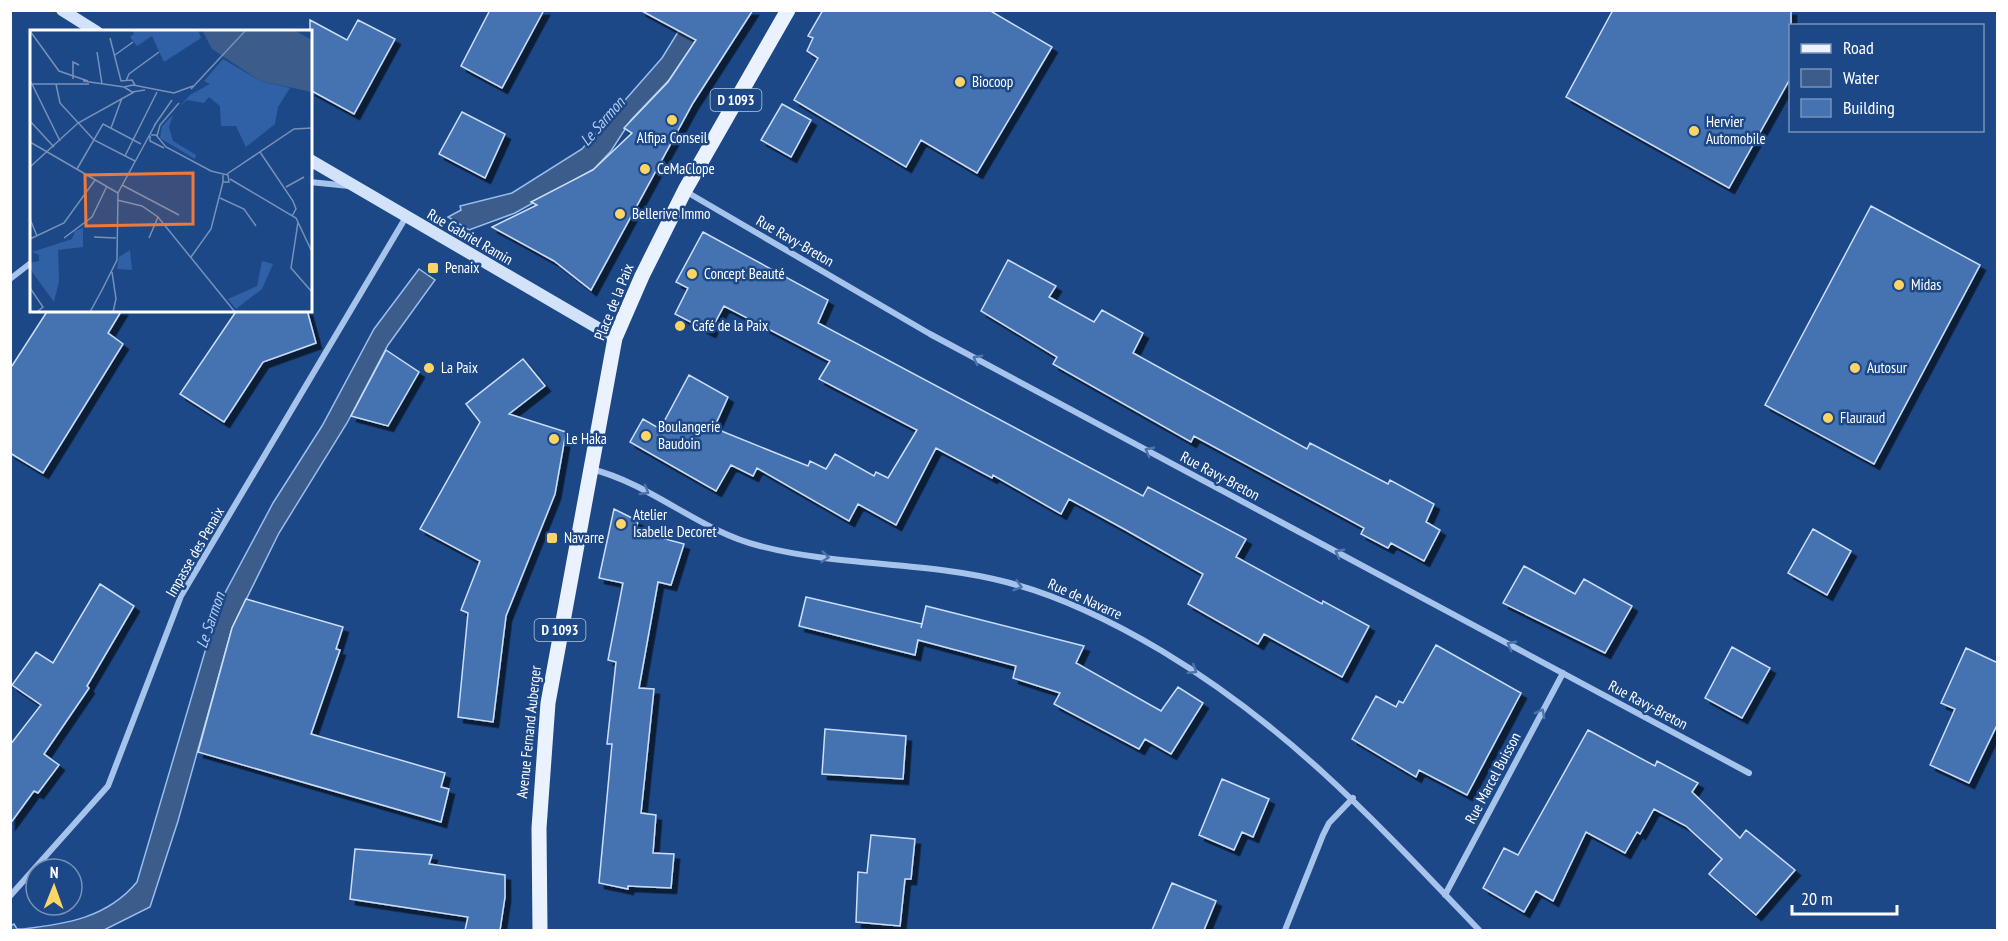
<svg xmlns="http://www.w3.org/2000/svg" width="2008" height="941" viewBox="0 0 2008 941" font-family="'PT Sans Narrow',sans-serif">
	<style>
		.water { fill: #3c5c8b; stroke: #9abeee; stroke-width: 1.5 }
		.building { fill: #4572b1; stroke: #cbdef9; stroke-width: 1.5; filter: url(#shadow) }
		.lines { fill: none; stroke-linecap: round; stroke-linejoin: round }
		.street { stroke: #a6c3ec; stroke-width: 6 }
		.secondary { stroke: #d2e2f9; stroke-width: 12 }
		.primary { stroke: #ebf2ff; stroke-width: 15 }
		.oneway { stroke: #4d73ab }
		.poi-dot { fill: #fcd564; stroke: #1d4888; stroke-width: 2 }
		.labels { text-anchor: middle; stroke-width: 5; stroke-linejoin: round; paint-order: stroke }
		.shield { fill: #1d4888; stroke: #bbc8db; stroke-width: 1.5 }
		.shield-label { font-size: 14px; font-weight: bold; fill: #fff }
		.poi-label { font-size: 15px; fill: #fff; stroke: #1d4888; text-anchor: start }
		.street-label { font-size: 15px; fill: #fff; stroke: #1d4888 }
		.water-label { font-size: 16px; font-style: italic; fill: #b2cef3; stroke: #1d4888 }
		.inset-river { fill: none; stroke: #3c5c8b; stroke-width: 3 }
		.inset-road { fill: none; stroke: #7791b8; stroke-width: 1.5 }
		.view { fill: #ed7a3d; fill-opacity: 0.15; stroke: #ed7a3d; stroke-width: 3 }
		.inset-edge { fill: none; stroke: #fff; stroke-width: 3 }
	</style>
	<defs>
		<filter id="shadow"><feDropShadow dx="5.5" dy="5.5" stdDeviation="0" flood-color="#0009"/></filter>
	</defs>
	<rect width="100%" height="100%" fill="#1d4888"/>
	<path class="water" d="M691 11H716L669 80 631 120 611 151 594 169 515 213 469 230 448 217 461 210 460 206 512 193 582 149 662 58Z
		M419 269 435 280 388 345 347 423 279 533 232 628 178 821 150 907 104 930H11L10 926 14 924 17 929H23C66 924 107 918 137 882L219 604 273 503 322 426 374 329Z"/>
	<path class="building" d="M490 10H544L502 88 461 66Z
		M640 10H753L693 103 591 290 554 261 492 227 537 205 531 202 593 170 632 133 624 128 668 82 696 40Z
		M823 10H989L1052 47 977 173 921 140 906 167 794 100 818 58 807 51 813 38 808 36Z
		M1613 10H1791V77L1729 188 1566 97Z
		M310 20 347 40 358 20 395 39 354 114 310 90Z
		M782 104 811 120 791 157 761 140Z
		M462 112 505 134 485 178 439 154Z
		M1871 206 1980 265 1874 464 1765 405Z
		M703 232 828 300 818 323 1143 496 1148 487 1246 539 1236 557 1322 604 1323 601 1369 626 1342 677 1264 634 1258 644 1188 604 1203 574 1124 529 1069 499 1061 514 993 475 992 478 936 448 896 525 858 504 849 521 757 468 753 476 731 465 716 491 630 442 643 419 660 429 689 375 728 397 714 428 808 466 810 461 826 469 835 454 874 476 876 472 888 478 917 430 819 379 830 361 724 306 710 332 675 314 688 288 676 282Z
		M1008 260 1056 286 1049 297 1094 322 1102 310 1143 333 1133 353 1307 449 1310 443 1388 484 1390 480 1434 504 1426 522 1440 530 1424 561 1391 543 1388 548 1361 534 1364 528 1194 436 1191 442 1053 364 1057 357 981 311Z
		M48 310H122L108 333 123 344 43 473 10 453V369Z
		M237 310H307L316 343 263 362 224 422 180 394Z
		M386 350 419 372 388 426 351 416Z
		M523 359 545 386 509 414 566 432 555 494 506 616 493 722 458 717 468 613 461 610 480 561 420 529 480 422 466 404Z
		M614 509 638 521 636 531 684 544 671 585 658 582 639 688 654 689 641 813 656 815 653 853 674 854 671 888 628 886V889L599 883 612 744H607L616 662 608 660 623 583 599 578Z
		M1813 529 1851 551 1827 595 1788 573Z
		M1524 566 1575 594 1584 579 1632 606 1605 653 1503 603Z
		M100 584 134 606 87 686 89 688 44 754 59 765 38 793 34 791 10 824V745L41 705 12 685 36 652 53 663Z
		M806 597 922 624 921 628 926 606 1084 646 1076 663 1161 711 1178 687 1203 703 1171 754 1145 739 1139 749 1054 704 1060 693 1013 678 1016 666 918 640 915 655 799 626Z
		M246 599 343 627 336 649 340 650 311 734 445 773 441 787 449 789 441 822 198 752 232 628Z
		M1436 645 1521 693 1467 795 1419 770 1416 777 1352 739 1376 696 1396 707 1399 701 1403 703Z
		M1732 647 1770 668 1742 718 1705 698Z
		M1966 648 1998 663V723L1969 783 1930 765 1955 709 1941 703Z
		M825 729 906 736 903 779 822 774Z
		M1588 730 1655 766 1657 761 1698 783 1692 792 1740 838 1746 830 1795 870 1756 915 1709 874 1722 859 1686 826 1654 809 1640 834 1637 832 1625 853 1586 832 1553 901 1536 891 1524 912 1483 888 1504 848 1518 855Z
		M1222 779 1269 799 1253 837 1242 832 1234 850 1199 835Z
		M871 835 915 839 911 879H905L900 926 856 922 858 872 867 873Z
		M355 849 432 855 429 864 505 875V897L500 930H465L468 917 350 899Z
		M1172 883 1216 901 1204 930H1152Z"/>
	<g class="lines">
		<path class="street" d="M310 182 349 186
			M685 191 930 334 1749 773
			M10 279 32 262
			M591 469C652 484 699 531 760 546 840 567 926 561 1006 582 1061 596 1113 622 1162 651 1290 728 1377 823 1479 930
			M1445 895 1563 673
			M10 896 108 786 181 596 406 217
			M1285 930 1323 835 1329 823 1353 798"/>
		<path class="secondary" d="M62 10 97 32
			M310 160 615 338"/>
		<path class="primary" d="M540 930 539 828 548 703 615 338 642 276 685 190 788 10"/>
	</g>
	<defs><path id="oneway-chevron" d="M-2-3.5L2.5 0L-2 3.5" fill="none" stroke-width="1.6" stroke-linecap="round" stroke-linejoin="round" transform="scale(1.5)"/></defs>
	<g class="oneway">
		<use href="#oneway-chevron" transform="translate(977 359) rotate(-152)"/>
		<use href="#oneway-chevron" transform="translate(1149 451) rotate(-152)"/>
		<use href="#oneway-chevron" transform="translate(645 491) rotate(30)"/>
		<use href="#oneway-chevron" transform="translate(1339 553) rotate(-152)"/>
		<use href="#oneway-chevron" transform="translate(825 557) rotate(6)"/>
		<use href="#oneway-chevron" transform="translate(1018 586) rotate(16)"/>
		<use href="#oneway-chevron" transform="translate(1511 645) rotate(-152)"/>
		<use href="#oneway-chevron" transform="translate(1193 670) rotate(32)"/>
		<use href="#oneway-chevron" transform="translate(1541 713) rotate(-62)"/>
	</g>
	<g class="poi-dot">
		<circle cx="960" cy="82" r="6"/>
		<circle cx="672" cy="120" r="6"/>
		<circle cx="1694" cy="131" r="6"/>
		<circle cx="645" cy="169" r="6"/>
		<circle cx="620" cy="214" r="6"/>
		<rect x="427" y="262" width="12" height="12" rx="3"/>
		<circle cx="692" cy="274" r="6"/>
		<circle cx="1899" cy="285" r="6"/>
		<circle cx="680" cy="326" r="6"/>
		<circle cx="429" cy="368" r="6"/>
		<circle cx="1855" cy="368" r="6"/>
		<circle cx="1828" cy="418" r="6"/>
		<circle cx="646" cy="436" r="6"/>
		<circle cx="554" cy="439" r="6"/>
		<circle cx="621" cy="524" r="6"/>
		<rect x="546" y="532" width="12" height="12" rx="3"/>
	</g>
	<g class="labels">
		<g class="shield">
			<rect x="710.5" y="89" width="51" height="22" rx="4.5"/>
			<rect x="534.5" y="619" width="51" height="22" rx="4.5"/>
		</g>
		<g class="shield-label">
			<text x="736" y="105">D 1093</text>
			<text x="560" y="635">D 1093</text>
		</g>
		<g class="poi-label">
			<text x="972" y="87">Biocoop</text>
			<text x="1706" y="127">Hervier<tspan x="1706" dy="17">Automobile</tspan></text>
			<text x="672" y="143" text-anchor="middle">Alfipa Conseil</text>
			<text x="657" y="174">CeMaClope</text>
			<text x="632" y="219">Bellerive Immo</text>
			<text x="445" y="273">Penaix</text>
			<text x="704" y="279">Concept Beauté</text>
			<text x="1911" y="290">Midas</text>
			<text x="692" y="331">Café de la Paix</text>
			<text x="441" y="373">La Paix</text>
			<text x="1867" y="373">Autosur</text>
			<text x="1840" y="423">Flauraud</text>
			<text x="658" y="432">Boulangerie<tspan x="658" dy="17">Baudoin</tspan></text>
			<text x="566" y="444">Le Haka</text>
			<text x="633" y="520">Atelier<tspan x="633" dy="17">Isabelle Decoret</tspan></text>
			<text x="564" y="543">Navarre</text>
		</g>
		<g class="street-label">
			<text transform="translate(470 237) rotate(30)" y="5">Rue Gabriel Ramin</text>
			<text transform="translate(795 241) rotate(30)" y="5">Rue Ravy-Breton</text>
			<text transform="translate(614 302) rotate(-68)" y="5">Place de la Paix</text>
			<text transform="translate(1220 476) rotate(28)" y="5">Rue Ravy-Breton</text>
			<text transform="translate(195 552) rotate(-60)" y="5">Impasse des Penaix</text>
			<text transform="translate(1085 599) rotate(24)" y="5">Rue de Navarre</text>
			<text transform="translate(1648 705) rotate(28)" y="5">Rue Ravy-Breton</text>
			<text transform="translate(529 732) rotate(-84)" y="5">Avenue Fernand Auberger</text>
			<text transform="translate(1493 778) rotate(-62)" y="5">Rue Marcel Buisson</text>
		</g>
		<g class="water-label">
			<text transform="translate(602 121) rotate(-49)" y="6">Le Sarmon</text>
			<text transform="translate(210 620) rotate(-71)" y="6">Le Sarmon</text>
		</g>
	</g>
	<g transform="translate(30 30)">
		<rect width="282" height="282" fill="#1d4888"/>
		<path d="M102 0H168L171 8 134 32 122 6 107 16 100 7 104 4ZM193 29 230 51 260 58 248 77 245 94 216 117 206 96H191L190 76 179 67 174 73 157 70 149 77 160 65 180 54 174 51ZM143 85 139 97 143 111 166 125 165 129 130 108 132 96ZM53 198V217L28 220 29 251 24 272 0 239V233L9 231V225L2 222 42 209 45 201ZM100 220 102 240 87 239 89 227ZM232 231 243 234 232 259 206 279 198 269 227 256Z" fill="#3061a6"/>
		<path d="M172 0H264L282 10V62L230 51 182 19Z" fill="#3c5c8b"/>
		<path class="inset-river" d="M236 0 269 28 282 33"/>
		<path class="inset-road" d="M0 1 29 41 58 51M80 8 91 51 102 50 105 55M67 22 72 54M85 25 103 12M43 49V32L49 35M53 51 94 57 103 55 144 63 163 56M96 51 99 44 129 22M1 52 30 111M0 54H59M26 54 30 73 64 110 105 131M94 57 102 62 115 60M161 59 216 0M0 91 24 117M124 96 142 70M81 98 92 68M121 105H126L136 117 181 141 198 145 199 152H193V145M120 106V111L134 118M127 106 130 95 149 73M0 112 88 163M230 122 263 171 266 179 262 186M95 126 127 62M0 137 48 93 104 62M47 139 73 94 111 114M197 144 264 99 282 98M200 149 266 188 282 222M92 155 149 185M256 157 274 147M190 168 214 179 226 196M87 170 112 176 128 187 205 282M0 189 7 206M268 192 261 238 282 262M64 207 86 208M34 208 62 187 77 156M119 208 128 187M0 209 34 193 65 150M161 227 181 199 193 152M82 242 86 269 83 282M0 258 13 277 7 282M71 262 87 230 88 163 125 95M60 282 72 260"/>
		<path class="view" d="M163 143V194L56 196 55 145Z"/>
		<rect width="282" height="282" class="inset-edge"/>
	</g>
	<rect width="2008" height="941" fill="none" stroke="#ffffff" stroke-width="24"/>
	<rect x="1789" y="24" width="195" height="108" fill="#1d4888" stroke="#7791b8" stroke-width="1.5"/>
	<rect x="1801" y="44" width="30" height="9" fill="#ebf2ff" stroke="#7791b8" stroke-width="1.5"/>
	<text x="1843" y="54" font-size="18" fill="#ffffff">Road</text>
	<rect x="1801" y="69" width="30" height="18" fill="#3c5c8b" stroke="#7791b8" stroke-width="1.5"/>
	<text x="1843" y="84" font-size="18" fill="#ffffff">Water</text>
	<rect x="1801" y="99" width="30" height="18" fill="#4572b1" stroke="#7791b8" stroke-width="1.5"/>
	<text x="1843" y="114" font-size="18" fill="#ffffff">Building</text>
	<g transform="translate(54 887) rotate(1)"><circle r="28" fill="#1d4888" stroke="#7791b8" stroke-width="1.5"/>
	<path d="M0-4.5L10 22L0 15L-10 22Z" fill="#fcd564"/>
	<text y="-9" font-size="16" font-weight="bold" text-anchor="middle" fill="#ffffff">N</text>
	</g>
	<path d="M1792 905v9h105v-9" fill="none" stroke="#ffffff" stroke-width="3"/>
	<text x="1801" y="905" font-size="18" fill="#ffffff" stroke="#1d4888" stroke-width="4.5" paint-order="stroke">20 m</text>
</svg>
